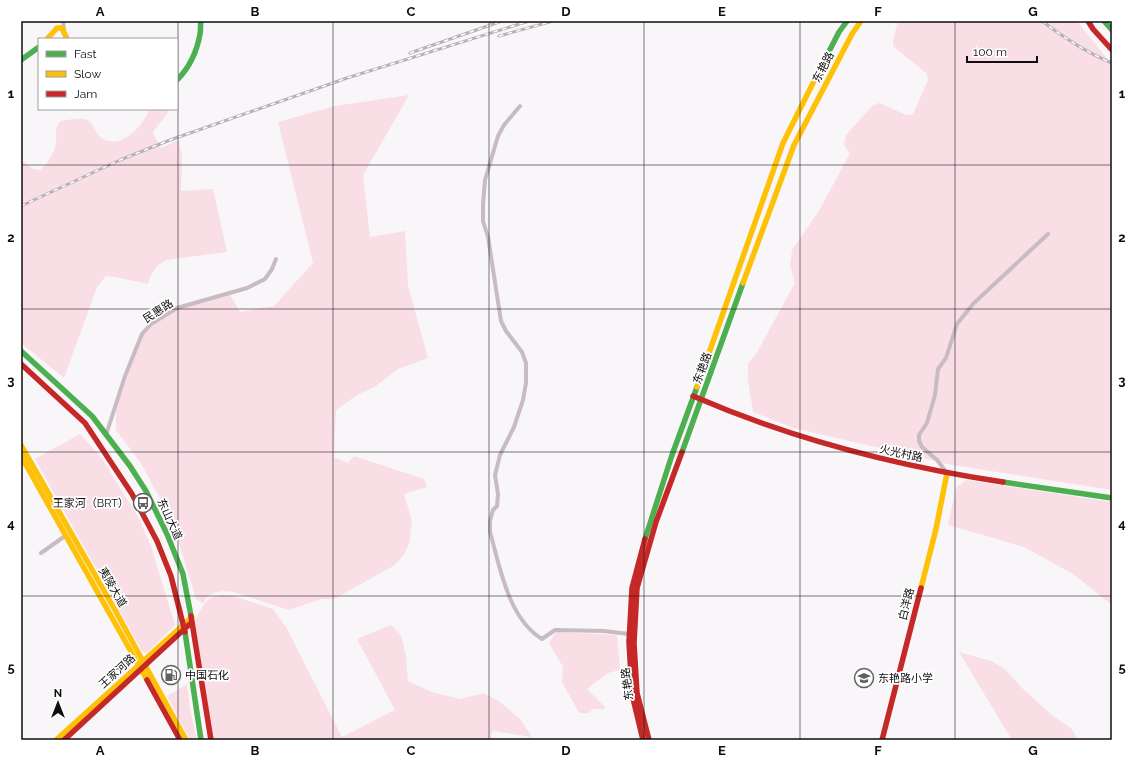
<svg xmlns="http://www.w3.org/2000/svg" width="1133" height="761" viewBox="0 0 1133 761" font-family="Raleway,'Noto Sans SC',sans-serif">
	<style>
		.green { fill: #f9dee5 }
		.lines { fill: none; stroke-linecap: round; stroke-linejoin: round }
		.street { stroke: #c8bbc3; stroke-width: 4 }
		.fast { stroke: #4caf50; stroke-width: 5.5 }
		.slow { stroke: #ffc107; stroke-width: 5.5 }
		.jam { stroke: #c62828; stroke-width: 5.5 }
		.rail-casing { stroke: #b8b1b6; stroke-width: 3 }
		.rail { stroke: #fff; stroke-width: 1.5; stroke-dasharray: 4.5; stroke-linecap: butt }
		.grid { fill: none; stroke: #0f0d0f; stroke-width: 1; stroke-opacity: 0.55 }
		.labels { text-anchor: middle; stroke-width: 3.5; stroke-linejoin: round; paint-order: stroke }
		.street-label { font-size: 11px; fill: #0f0d0f; stroke: #fff }
		.poi-label { font-size: 11px; fill: #0f0d0f; stroke: #fff; text-anchor: start }
		.neatline { fill: none; stroke: #0f0d0f; stroke-width: 1.5 }
		.grid-label { font-size: 13px; text-anchor: middle; font-weight: bold; fill: #0f0d0f }
	</style>
	<rect width="100%" height="100%" fill="#f8f6f9"/>
	<path class="green" d="M898 21H1077L1112 65V490L952 465 794 428 753 412 748 380V363L756 354 795 283 790 265 792 250 820 209 850 153 844 145 846 135 873 105 880 103 906 115 913 114 928 80 927 74 893 46V40Z
		M409 95 363 175 370 237 405 231 408 286 428 358 398 369 376 386 357 395 336 410 334 457 348 463 354 456 424 479 427 487 404 494 412 521 409 544 404 554 395 565 334 599H321L289 610 234 592 223 591 213 593 208 596 203 603 196 599 172 520 140 462 116 430V403L142 334 151 324 177 308 229 293 240 312 274 306 313 263 278 122 335 106Z
		M150 109H169C166 119 157 124 153 133L161 148 179 140 182 157 181 191 213 189 227 252 166 260 157 266 150 277 148 284 120 278 106 276 97 287 64 378 21 343V160L33 169 40 170C48 163 55 153 56 142 57 133 54 129 60 121 66 120 82 117 87 120 94 123 95 132 100 137 120 152 143 126 150 109Z
		M80 434 101 457 138 517 151 546 175 625 147 653 142 651 35 459Z
		M966 480 1111 502 1112 605 1073 574 1024 547 948 525 956 488Z
		M223 595 233 596 273 609 286 627 342 737 395 710 357 639 391 625 401 635 406 656 408 681 432 692 460 699 484 693 500 702 520 719 532 737 493 731 491 735 492 740H213L194 622 204 604 210 598Z
		M556 632 617 635 620 670 608 673 587 689 605 707 604 709H593L589 713H579L562 682 563 667 549 643Z
		M959 652 991 661 1005 669 1022 688 1053 716 1071 728 1078 740H1012Z
		M187 684 190 709 197 740H190L167 696Z"/>
	<g class="lines">
		<path class="street" d="M63 21 64 31
			M520 106 504 125 498 136 485 180 483 204V221L488 237 501 321 506 331 522 352 526 363V383L523 400 514 427 500 455 495 475 498 494 497 506 493 510 490 521V532C500 567 508 618 542 639L555 630 604 631 629 634
			M106 435 125 376 142 334 151 324 177 308 247 288 265 279 272 269 276 259
			M947 473 937 460 922 447 919 441V435L927 423 935 395 938 369 946 358 957 324 973 304 1048 234
			M41 553 65 536"/>
		<path class="fast" d="M1104 21 1112 30
			M21 60 39 47
			M820 69 839 32 847 21
			M177 80C189 68 197 51 200 34 201 30 200 25 201 21
			M21 351 92 416 130 466 146 491 167 534 183 574 191 616
			M682 452 743 283
			M1003 482 1112 498
			M645 539 672 455 697 387
			M185 632 201 740"/>
		<path class="slow" d="M47 39 57 28H62L67 39
			M743 283 794 145 852 34 861 21
			M697 387 783 143 820 69
			M21 445 115 610 186 740
			M21 456 147 680
			M921 588 936 529 947 473
			M56 740 192 617"/>
		<path class="jam" d="M1088 21 1093 29 1112 50
			M21 364 85 423 132 494 157 541 171 576 185 632
			M693 396C792 439 896 466 1003 482
			M191 616 211 740
			M147 680 180 740
			M64 740 192 622
			M643 740 632 694 629 642 632 588 645 539
			M649 740 637 693 634 643 637 588 656 522 682 452
			M882 740 921 588"/>
		<g class="rail-casing">
			<path id="rail" d="M1042 21C1063 37 1087 53 1112 63
				M499 36 553 21
				M410 53 502 21
				M21 206 120 160 170 140 347 78 529 21"/>
		</g>
		<use href="#rail" class="rail"/>
	</g>
	<path class="grid" d="M178 21V740M333 21V740M489 21V740M644 21V740M800 21V740M955 21V740M21 165H1112M21 309H1112M21 452H1112M21 596H1112"/>
	<defs>
		<g id="bus-ring" transform="scale(1)"><circle r="9.5" fill="#fff" stroke="#615f61" stroke-width="1.5"/><path d="M-5-6H5V4H4V6H2V4H-2V6H-4V4H-5ZM-3.5-4V0h7V-4ZM-3.5 1.2v1.5H-2V1.2ZM2 1.2v1.5H3.5V1.2Z" fill="#615f61"/></g>
		<g id="fuel-ring" transform="scale(1)"><circle r="9.5" fill="#fff" stroke="#615f61" stroke-width="1.5"/><path d="M-5.5-6h7V0h2V4h1.3V-2.5L3-4.5l.8-.8L6-3V5H2.5V1h-1V6h-7ZM-4.2-4.7v3.2H.2V-4.7Z" fill="#615f61"/></g>
		<g id="school-ring" transform="scale(1)"><circle r="9.5" fill="#fff" stroke="#615f61" stroke-width="1.5"/><path d="M0-5L7-2L0 1L-7-2ZM-4 1L0 2.5L4 1V4Q0 6-4 4Z" fill="#615f61"/></g>
	</defs>
	<g fill-rule="evenodd">
		<use href="#bus-ring" x="143" y="503"/>
		<use href="#fuel-ring" x="171" y="675"/>
		<use href="#school-ring" x="864" y="678"/>
	</g>
	<g class="labels">
		<g class="street-label">
			<text transform="translate(823 67) rotate(-62)" y="4">东艳路</text>
			<text transform="translate(158 311) rotate(-33)" y="4">民惠路</text>
			<text transform="translate(702 368) rotate(-70)" y="4">东艳路</text>
			<text transform="translate(901 453) rotate(12)" y="4">火光村路</text>
			<text transform="translate(170 519) rotate(65)" y="4">东山大道</text>
			<text transform="translate(113 587) rotate(60)" y="4">夷陵大道</text>
			<text transform="translate(906 604) rotate(-76)" y="4">白洋路</text>
			<text transform="translate(117 671) rotate(-42)" y="4">王家河路</text>
			<text transform="translate(627 684) rotate(-97)" y="4">东艳路</text>
		</g>
		<g class="poi-label">
			<text x="129" y="507" text-anchor="end">王家河（BRT）</text>
			<text x="185" y="679">中国石化</text>
			<text x="878" y="682">东艳路小学</text>
		</g>
	</g>
	<rect width="1133" height="761" fill="none" stroke="#ffffff" stroke-width="44"/>
	<rect x="38" y="38" width="140" height="72" fill="#ffffff" stroke="#9f9e9f"/>
	<rect x="46" y="51" width="20" height="6" fill="#4caf50" stroke="#9f9e9f"/>
	<text x="74" y="58" font-size="12" fill="#0f0d0f">Fast</text>
	<rect x="46" y="71" width="20" height="6" fill="#ffc107" stroke="#9f9e9f"/>
	<text x="74" y="78" font-size="12" fill="#0f0d0f">Slow</text>
	<rect x="46" y="91" width="20" height="6" fill="#c62828" stroke="#9f9e9f"/>
	<text x="74" y="98" font-size="12" fill="#0f0d0f">Jam</text>
	<g transform="translate(58 703)" stroke="#ffffff" stroke-width="3" paint-order="stroke">
	<path d="M0-3L7 15L0 10L-7 15Z" fill="#0f0d0f"/>
	<text y="-6" font-size="11" font-weight="bold" text-anchor="middle" fill="#0f0d0f">N</text>
	</g>
	<path d="M967 56v6h70v-6" fill="none" stroke="#0f0d0f" stroke-width="2"/>
	<text x="973" y="56" font-size="12" fill="#0f0d0f" stroke="#ffffff" stroke-width="3" paint-order="stroke">100 m</text>
	<rect x="22" y="22" width="1089" height="717" class="neatline"/>
	<g class="grid-label">
		<text x="100" y="16">A</text>
		<text x="255" y="16">B</text>
		<text x="411" y="16">C</text>
		<text x="566" y="16">D</text>
		<text x="722" y="16">E</text>
		<text x="878" y="16">F</text>
		<text x="1033" y="16">G</text>
		<text x="11" y="98">1</text>
		<text x="1122" y="98">1</text>
		<text x="11" y="242">2</text>
		<text x="1122" y="242">2</text>
		<text x="11" y="385">3</text>
		<text x="1122" y="385">3</text>
		<text x="11" y="528">4</text>
		<text x="1122" y="528">4</text>
		<text x="11" y="672">5</text>
		<text x="1122" y="672">5</text>
		<text x="100" y="755">A</text>
		<text x="255" y="755">B</text>
		<text x="411" y="755">C</text>
		<text x="566" y="755">D</text>
		<text x="722" y="755">E</text>
		<text x="878" y="755">F</text>
		<text x="1033" y="755">G</text>
	</g>
</svg>
